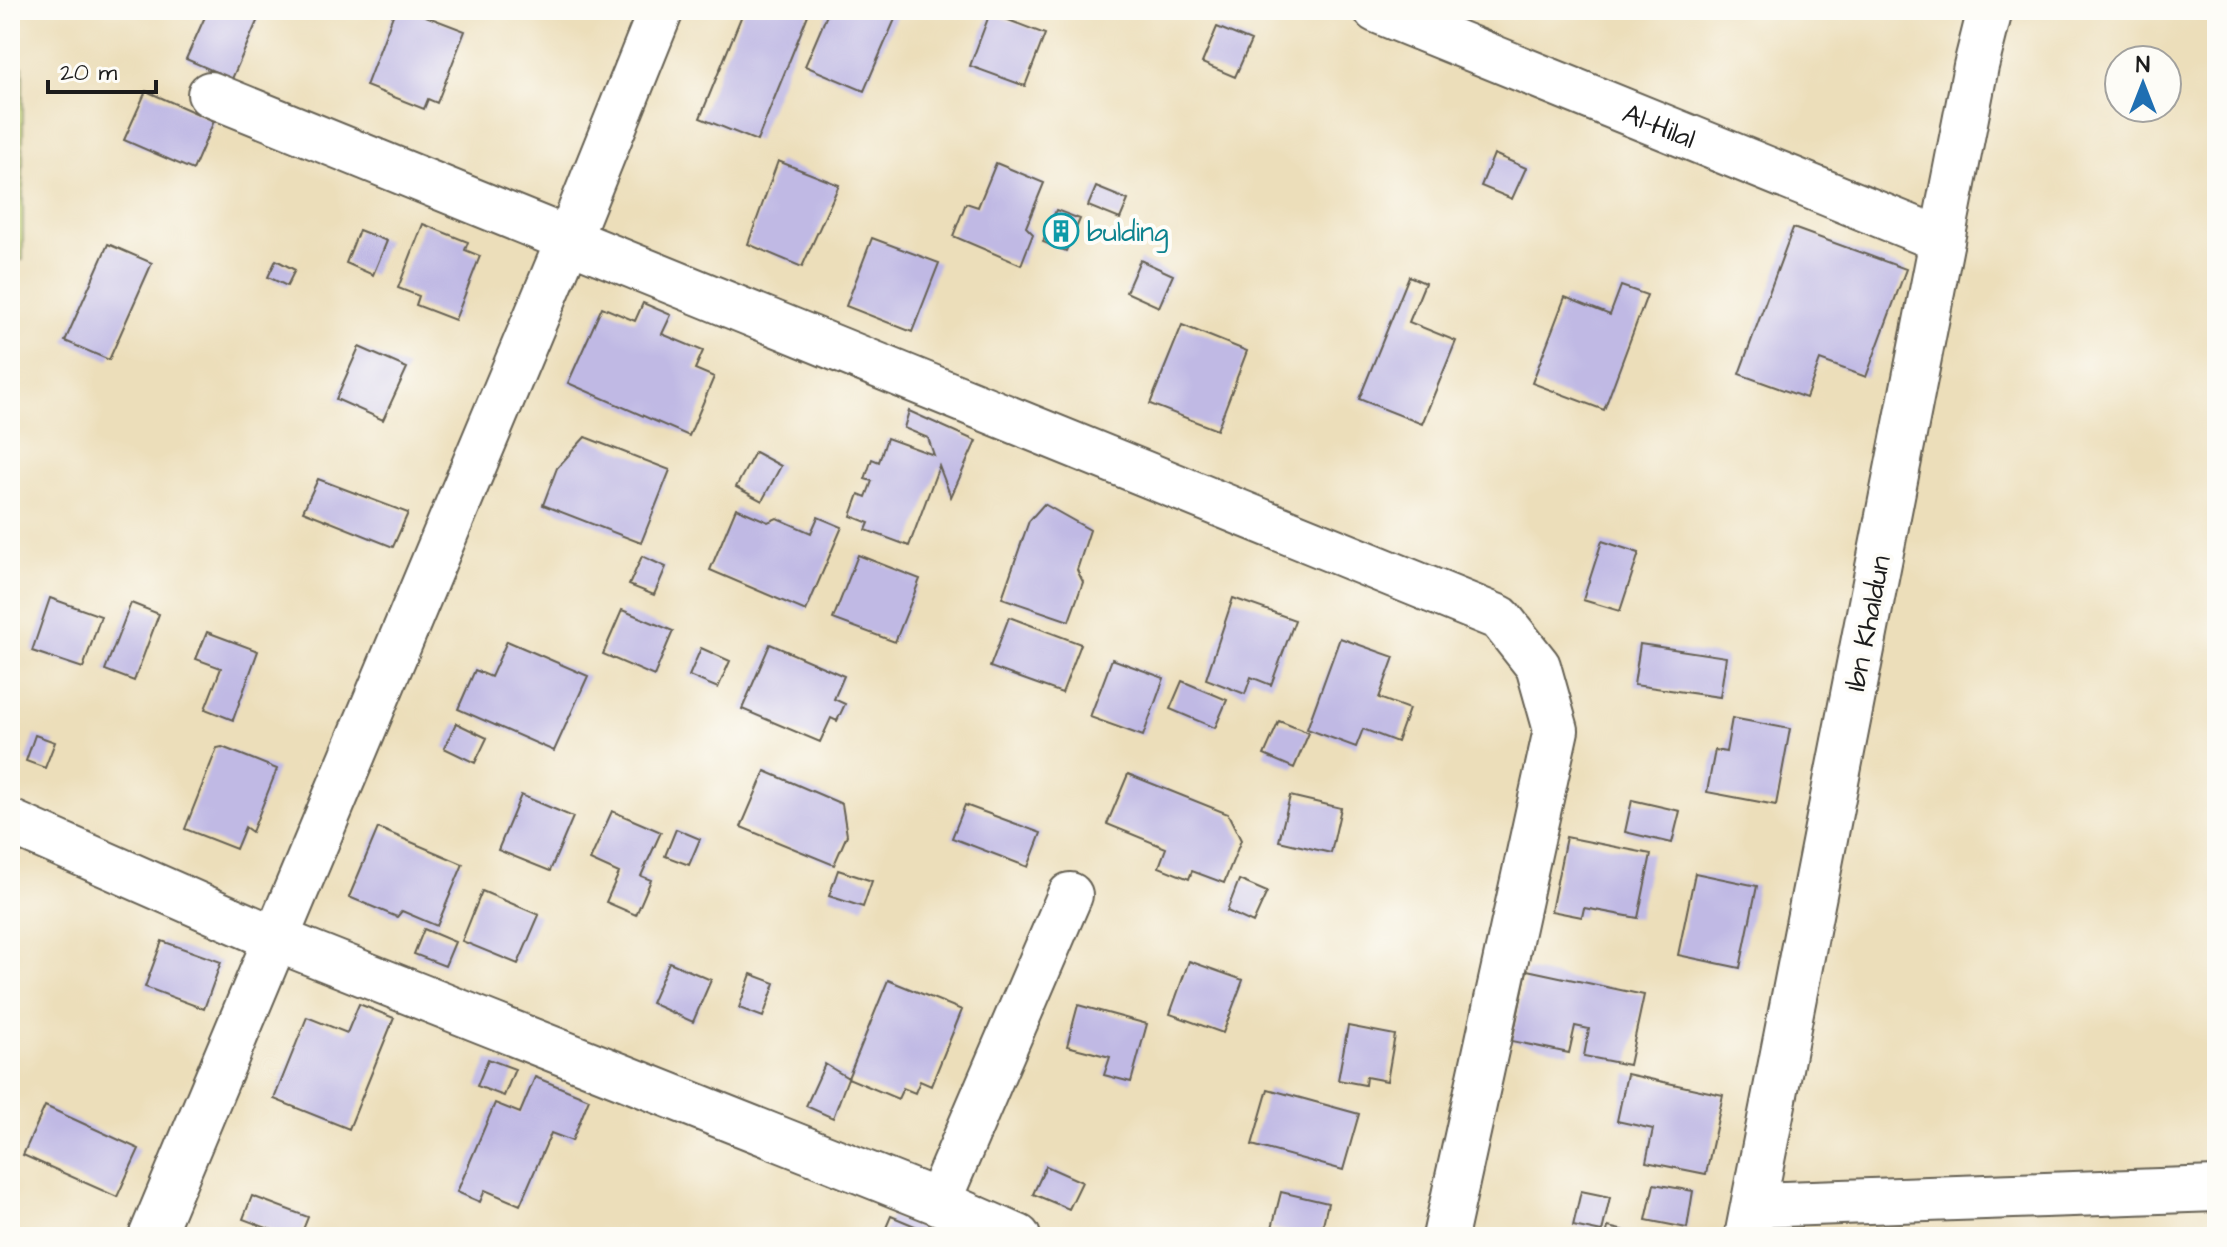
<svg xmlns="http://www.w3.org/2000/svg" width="2227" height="1247" viewBox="0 0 2227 1247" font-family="'Architects Daughter',sans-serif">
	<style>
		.green { fill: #c0d173; stroke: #6e7648; stroke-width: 2 }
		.building { fill: #c0b9e4 }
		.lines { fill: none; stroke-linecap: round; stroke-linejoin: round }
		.street-casing { stroke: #656053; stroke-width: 48 }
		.secondary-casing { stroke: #656053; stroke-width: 48 }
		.street { stroke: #fff; stroke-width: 44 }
		.secondary { stroke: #fff; stroke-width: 44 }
		.labels { text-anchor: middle; stroke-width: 8; stroke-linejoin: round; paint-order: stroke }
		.street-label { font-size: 28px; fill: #1c1c1c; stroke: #fdfcf7 }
		.culture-label { font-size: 28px; fill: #0d838f; stroke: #fdfcf7; text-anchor: start }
	</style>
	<rect width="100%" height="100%" fill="#fdfcf7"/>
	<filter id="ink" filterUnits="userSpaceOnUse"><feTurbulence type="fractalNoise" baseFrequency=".0125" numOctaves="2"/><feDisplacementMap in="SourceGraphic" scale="16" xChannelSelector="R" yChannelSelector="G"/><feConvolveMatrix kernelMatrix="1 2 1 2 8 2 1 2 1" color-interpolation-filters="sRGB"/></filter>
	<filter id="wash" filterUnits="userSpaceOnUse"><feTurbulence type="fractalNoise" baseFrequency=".006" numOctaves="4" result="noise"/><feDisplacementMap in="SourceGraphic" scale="32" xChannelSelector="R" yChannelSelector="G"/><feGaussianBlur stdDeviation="1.8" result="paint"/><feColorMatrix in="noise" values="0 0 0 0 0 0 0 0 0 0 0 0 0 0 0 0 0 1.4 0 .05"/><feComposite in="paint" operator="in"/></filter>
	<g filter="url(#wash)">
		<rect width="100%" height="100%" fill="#ecdeba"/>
		<path class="green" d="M10 67H23V260H10Z"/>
		<g id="blocks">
			<path class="building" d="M208 10H262L232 79 186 59Z
				M395 10H410L465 31 437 103 428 99 424 109 366 86Z
				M744 10H810L757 141 700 118Z
				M829 10H899L864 91 805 66Z
				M990 13 1045 34 1025 86 970 66Z
				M1217 27 1251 41 1235 77 1202 63Z
				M146 91 214 121 193 170 124 140Z
				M1494 154 1526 168 1512 199 1481 186Z
				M778 161 839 185 802 267 748 244Z
				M996 163 1044 183 1026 227 1033 234 1021 265 953 236 966 203 978 207Z
				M1096 187 1128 200 1120 219 1088 206Z
				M1056 210 1080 219 1066 251 1043 242Z
				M423 224 468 242 465 250 480 256 455 320 416 305 419 296 398 288Z
				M1793 228 1906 269 1866 377 1820 360 1806 398 1739 374Z
				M359 230 387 241 373 275 346 263Z
				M872 238 939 263 912 332 846 306Z
				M108 244 152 263 109 360 65 341Z
				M276 260 295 270 287 286 268 277Z
				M1140 260 1173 275 1159 307 1126 292Z
				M1409 276 1425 283 1409 322 1456 341 1422 424 1359 399Z
				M1621 286 1647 295 1604 410 1532 383 1565 297 1610 315Z
				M643 303 671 315 662 334 703 351 695 369 714 377 689 436 568 383 602 307 635 321Z
				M1182 325 1247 351 1217 430 1150 404Z
				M359 347 407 368 383 420 336 399Z
				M909 411 976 441 951 497 939 466 909 546 866 530 869 523 851 516 859 494 866 497 872 481 865 479 872 459 879 462 887 438 934 455 928 438 904 428Z
				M585 437 670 470 641 543 543 505 557 468Z
				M755 452 781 466 762 501 736 487Z
				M318 479 408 513 393 547 303 511Z
				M1044 504 1090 530 1077 570 1083 582 1069 621 1002 598 1029 521Z
				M736 508 768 522 777 518 811 533 818 517 842 527 806 611 710 570Z
				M1602 541 1639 553 1620 611 1583 600Z
				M858 555 920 579 895 642 833 619Z
				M642 556 666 567 654 595 629 585Z
				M50 598 101 616 83 668 32 651Z
				M1233 598 1295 620 1271 685 1251 677 1245 694 1206 679Z
				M131 603 159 614 134 681 105 670Z
				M622 610 673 631 654 676 603 654Z
				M1009 617 1081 644 1062 693 990 667Z
				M207 632 258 651 233 720 205 709 221 668 196 659Z
				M1340 638 1394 657 1379 698 1409 709 1397 742 1363 729 1356 747 1307 729Z
				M507 641 588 676 554 751 458 709 475 670 491 677Z
				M770 644 844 676 834 699 845 704 837 721 831 718 820 742 742 709Z
				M1640 644 1726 657 1720 697 1634 685Z
				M701 648 730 661 718 688 689 676Z
				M1112 659 1164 678 1143 736 1090 717Z
				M1182 681 1227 700 1215 728 1170 709Z
				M1732 718 1790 729 1776 805 1707 792 1715 750 1726 752Z
				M1279 721 1309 733 1294 768 1264 755Z
				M456 723 487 738 475 763 444 748Z
				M35 735 55 742 45 768 26 761Z
				M222 747 277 769 252 832 245 827 236 849 185 829 217 748Z
				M765 771 842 804 847 835 834 865 741 827Z
				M1128 774 1228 814 1241 840 1224 883 1192 871 1189 879 1159 867 1166 848 1107 824Z
				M521 795 573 817 550 871 498 850Z
				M1290 796 1341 808 1331 853 1279 841Z
				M1632 800 1680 811 1672 843 1625 832Z
				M965 805 1041 833 1028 867 952 838Z
				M612 811 661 832 641 876 651 880 636 915 606 902 619 873 590 860Z
				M378 828 463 864 437 926 402 911 397 917 349 897Z
				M676 829 700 839 689 865 665 856Z
				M1566 837 1651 854 1638 918 1584 908 1582 917 1551 911Z
				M838 870 872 881 863 907 829 896Z
				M1695 873 1757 886 1740 968 1678 955Z
				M1239 880 1267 892 1253 923 1227 911Z
				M482 891 539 915 518 964 462 941Z
				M424 929 455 942 445 966 414 954Z
				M162 941 221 962 204 1009 145 987Z
				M1189 961 1243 980 1223 1033 1170 1014Z
				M669 962 711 980 693 1022 651 1003Z
				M1527 970 1644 995 1629 1065 1584 1056 1589 1029 1575 1026 1569 1053 1512 1041Z
				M751 974 775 983 763 1017 739 1008Z
				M888 980 962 1010 931 1086 920 1081 915 1093 903 1088 898 1099 848 1078Z
				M359 1004 394 1018 349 1129 274 1099 307 1017 347 1033Z
				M1078 1005 1147 1024 1131 1082 1104 1075 1110 1057 1067 1046Z
				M1348 1026 1395 1035 1387 1081 1366 1077 1365 1085 1338 1080Z
				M488 1059 515 1069 504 1096 477 1086Z
				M825 1064 848 1078 833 1118 806 1106Z
				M1627 1074 1723 1095 1706 1174 1646 1162 1653 1129 1617 1121Z
				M535 1077 589 1099 572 1141 551 1133 520 1205 485 1190 480 1202 457 1192 495 1103 520 1113Z
				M1268 1089 1359 1114 1343 1170 1252 1145Z
				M45 1106 139 1149 117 1197 23 1155Z
				M1046 1166 1082 1182 1069 1209 1033 1194Z
				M1654 1184 1693 1191 1687 1228 1646 1220Z
				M1581 1191 1610 1197 1602 1232 1573 1226Z
				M1281 1192 1328 1203 1320 1237H1309L1272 1228Z
				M252 1196 308 1217 300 1237H273L275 1231 243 1219Z
				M891 1216 941 1237H882Z
				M1608 1227 1647 1236 1646 1237H1606Z"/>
		</g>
	</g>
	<g filter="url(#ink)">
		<use href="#blocks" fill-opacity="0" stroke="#656053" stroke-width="2"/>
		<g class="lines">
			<g class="street-casing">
				<path id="street" d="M210 94 1500 618 1538 666 1556 730 1445 1237
					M1942 240 1976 66 1990 10
					M10 822 276 939 938 1202 1018 1237
					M938 1202 1070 895
					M151 1237 568 241 661 10"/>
			</g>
			<g class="secondary-casing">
				<g id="secondary">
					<path id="s1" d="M1376 10 1942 240 1747 1237"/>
					<path d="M1754 1205 2217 1189"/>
				</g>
			</g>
			<use href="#street" class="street"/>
			<use href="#secondary" class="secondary"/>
		</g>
	</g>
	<defs>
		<g id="building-ring" transform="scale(1.8)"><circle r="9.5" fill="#fdfcf7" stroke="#0f9aa8" stroke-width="1.5"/><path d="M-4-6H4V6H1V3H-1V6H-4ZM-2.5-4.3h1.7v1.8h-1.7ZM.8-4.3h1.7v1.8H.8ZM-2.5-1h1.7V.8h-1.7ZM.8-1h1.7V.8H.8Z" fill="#0f9aa8"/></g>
	</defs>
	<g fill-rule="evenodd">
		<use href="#building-ring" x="1061" y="231"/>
	</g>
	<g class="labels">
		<g class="street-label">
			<text dy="10" stroke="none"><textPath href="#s1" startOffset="306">Al-Hilal</textPath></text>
			<text transform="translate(1867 623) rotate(-79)" y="10">Ibn Khaldun</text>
		</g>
		<g class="culture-label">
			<text x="1087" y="241">bulding</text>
		</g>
	</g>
	<rect width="2227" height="1247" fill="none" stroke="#fdfcf7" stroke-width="40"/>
	<g transform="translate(2143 84)"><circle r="38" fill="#fdfcf7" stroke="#a3a29f" stroke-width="2"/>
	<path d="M0-6L14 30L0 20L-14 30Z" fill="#1f6fb2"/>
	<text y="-12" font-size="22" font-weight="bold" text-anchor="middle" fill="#1c1c1c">N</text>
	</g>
	<path d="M48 80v12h108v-12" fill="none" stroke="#1c1c1c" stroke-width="4"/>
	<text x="60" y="80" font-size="24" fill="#1c1c1c" stroke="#fdfcf7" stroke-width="6" paint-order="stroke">20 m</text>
</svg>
